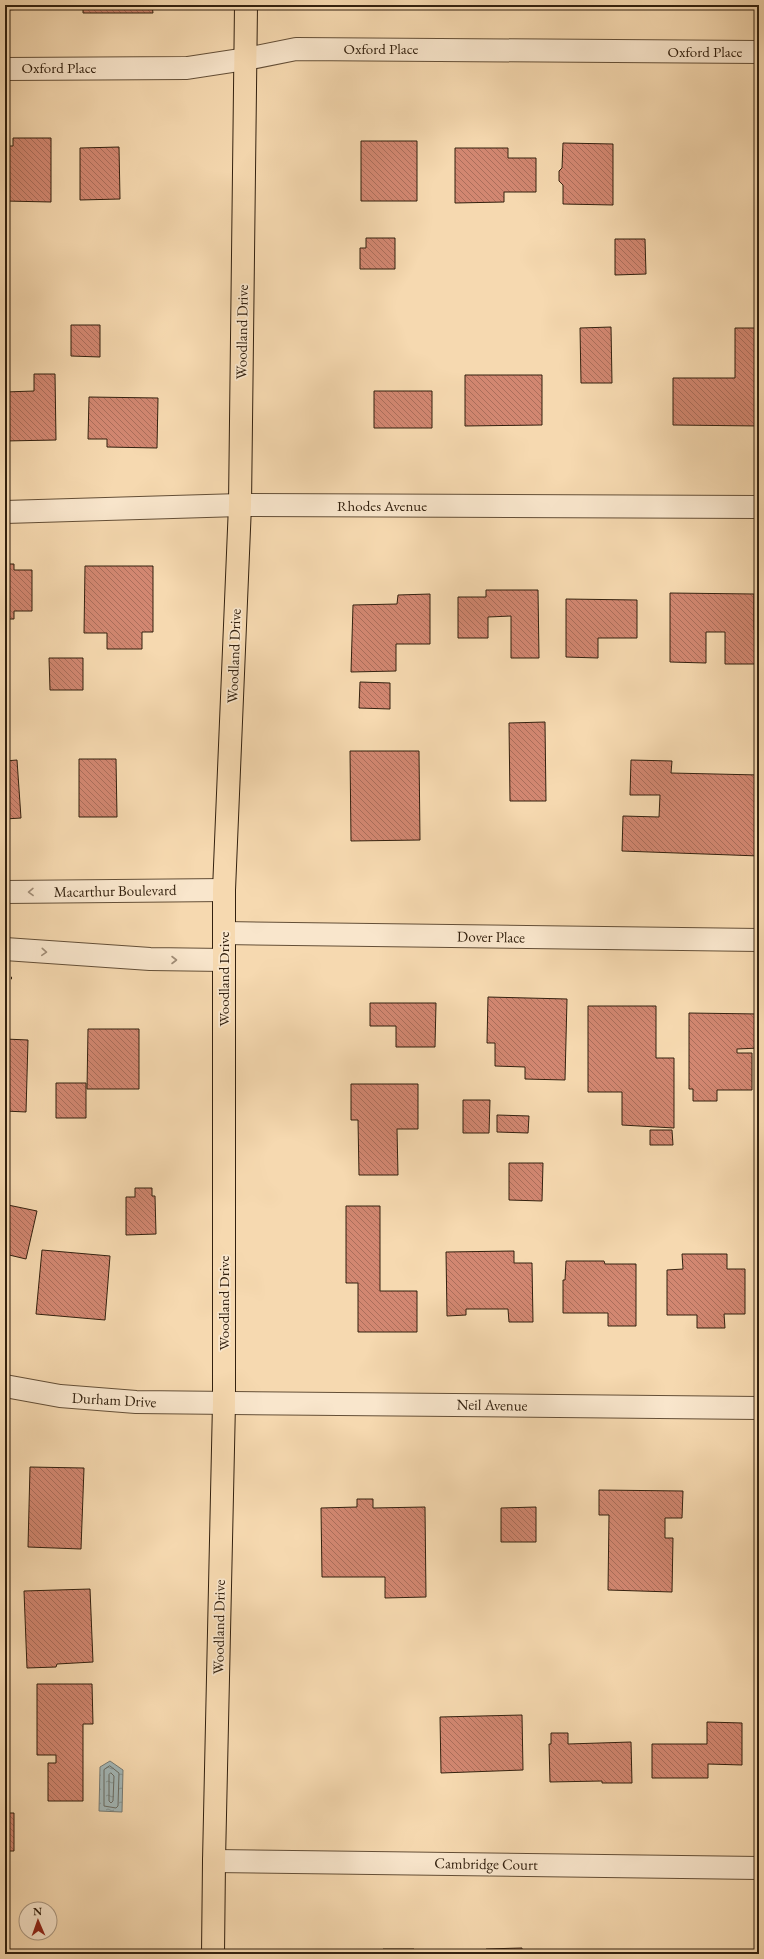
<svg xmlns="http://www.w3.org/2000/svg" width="764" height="1959" viewBox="0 0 764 1959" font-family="'EB Garamond',serif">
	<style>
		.water { fill: url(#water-ripples); stroke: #767b74 }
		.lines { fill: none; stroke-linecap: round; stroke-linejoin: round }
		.shore { stroke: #6b6c63; stroke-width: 1 }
		.building { fill: url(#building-back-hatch); stroke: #33210f }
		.minor-casing { stroke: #644f37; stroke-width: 24 }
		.major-casing { stroke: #33210f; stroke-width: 24 }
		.path { stroke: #33210f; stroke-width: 2.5; stroke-dasharray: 1 2; stroke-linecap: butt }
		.minor { stroke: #f9e6cc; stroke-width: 22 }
		.major { stroke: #f6d9b0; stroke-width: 22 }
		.oneway { stroke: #a08d77 }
		.labels { text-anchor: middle; stroke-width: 3.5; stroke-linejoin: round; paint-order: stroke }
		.street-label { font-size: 15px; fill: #33210f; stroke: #f9e6cc }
	</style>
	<defs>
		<pattern id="water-ripples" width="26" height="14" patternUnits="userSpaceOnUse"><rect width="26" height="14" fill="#a3b7b7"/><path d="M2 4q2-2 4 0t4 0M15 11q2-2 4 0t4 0" fill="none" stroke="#859493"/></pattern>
		<pattern id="building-back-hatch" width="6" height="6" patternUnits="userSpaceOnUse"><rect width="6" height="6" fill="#d28771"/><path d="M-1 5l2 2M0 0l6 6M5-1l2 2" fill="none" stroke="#ab6e5b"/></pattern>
	</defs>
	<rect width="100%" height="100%" fill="#f6d9b0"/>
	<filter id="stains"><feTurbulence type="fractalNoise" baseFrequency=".005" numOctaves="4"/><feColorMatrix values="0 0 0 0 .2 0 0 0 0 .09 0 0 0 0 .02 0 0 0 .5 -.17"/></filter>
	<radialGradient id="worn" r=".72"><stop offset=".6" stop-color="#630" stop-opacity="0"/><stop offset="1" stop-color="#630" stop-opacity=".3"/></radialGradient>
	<path class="water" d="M110 1761 123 1770 122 1812 99 1811 100 1767Z"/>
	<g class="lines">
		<path class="shore" d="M110 1766 119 1773 118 1806 116 1808 104 1806V1770Z
			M111 1773 114 1776 113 1801 111 1803 109 1801V1775Z"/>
	</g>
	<path class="building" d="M5 5H25V9L5 10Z
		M83 5H152L153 13H83Z
		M13 138H51V202L5 201V146H13Z
		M361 141H417V201H361Z
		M563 143 613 144V205L563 204V185L559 181V171L562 168Z
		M119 147 120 199 80 200V148Z
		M455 148H508V158H536V192H504V202L455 203Z
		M366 238H395V269H360V248H366Z
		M615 239H645L646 274 615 275Z
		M71 325H100V357L71 356Z
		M611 327 612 383H581L580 328Z
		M735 328H759V426L673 425V378H735Z
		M34 374H55L56 440 5 441V392L34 391Z
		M465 375H542V425L465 426Z
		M374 391H432V428H374Z
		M89 397 158 398 157 448 107 447V439H88Z
		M5 564H14V570H32V611H14V619H5Z
		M85 566H153V632H142V649H107V633H84Z
		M486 590H538L539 658H511V616L488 617V638H458V597H486Z
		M670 593 754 594V630H757V664H725V632H706V663L670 662Z
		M430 594V644H396V671L351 672 353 605 397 604 398 595Z
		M566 599 637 600V638H598V658L566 657Z
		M49 658H83V690H50Z
		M360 682 390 683V709L359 708Z
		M545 722 546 801H510L509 723Z
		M350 751H419L420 840 351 841Z
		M79 759H116L117 817H79Z
		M17 760 21 818 5 819V761Z
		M631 760 672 761 671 773 759 775V856L622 851 623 816 659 817 660 795H630Z
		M488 997 567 999 565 1080 525 1079V1067L495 1066V1043H487Z
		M370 1003H436L435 1047H396V1026H370Z
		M588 1006H656V1058H674V1128L622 1125V1092H588Z
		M689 1013 759 1014V1048L737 1049V1053H752V1090H717V1101H693V1089H689Z
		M88 1029H139V1089H87Z
		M5 1039 28 1040 26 1112 5 1111Z
		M56 1083H86V1118H56Z
		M351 1084H418V1129H397L398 1175H359L358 1120H351Z
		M463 1100H490L489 1133H463Z
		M497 1115 529 1116 528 1133 497 1132Z
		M650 1130H672L673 1145H650Z
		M509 1163H543L542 1201 509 1200Z
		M135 1188H152V1196H155L156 1234 126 1235V1197H135Z
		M8 1205 37 1211 26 1259 5 1254V1216Z
		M346 1206H380V1291H417V1332H358V1283H346Z
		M42 1250 110 1256 105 1320 36 1314Z
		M514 1251V1263H532L533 1322H509L508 1309H466V1315L447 1316 446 1252Z
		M682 1254H727V1269H745V1314H724L725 1328H697V1315H667V1270L683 1269Z
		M566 1261H604L605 1264H636V1326H608V1313H563V1280H565Z
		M30 1467 84 1468 81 1549 28 1547Z
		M599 1490 683 1491 682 1518H665V1538H673L672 1592 608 1590 609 1515H599Z
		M357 1499H373V1508L425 1507 426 1597 385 1598V1577H322L321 1508 357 1507Z
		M536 1507V1542H501V1508Z
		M90 1589 93 1662 57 1664 56 1667 27 1668 24 1591Z
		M37 1684H92L93 1724H83V1801H48V1763H56V1755H37Z
		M522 1715 523 1770 441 1773 440 1717Z
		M707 1722 742 1723V1765L708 1764V1778H652V1744H707Z
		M551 1733H568V1744L631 1742 632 1783H602V1781L550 1782 549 1744H551Z
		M5 1813H14V1851H5Z
		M522 1948V1954H486V1949Z
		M383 1949H414V1954H384Z"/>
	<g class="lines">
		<g class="minor-casing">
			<path id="minor" d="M5 69 187 68 246 59 296 49 759 52
				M5 512 240 505 759 507
				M5 892 224 890
				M224 933 759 940
				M5 949 150 959 224 960
				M5 1386 60 1396 136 1402 759 1408
				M214 1861 759 1868"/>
		</g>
		<g class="major-casing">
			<path id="major" d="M213 1954 214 1861 224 1403V890L240 505 246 5"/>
		</g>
		<path class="path" d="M5 978H14"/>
		<use href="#minor" class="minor"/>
		<use href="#major" class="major"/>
	</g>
	<defs><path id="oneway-chevron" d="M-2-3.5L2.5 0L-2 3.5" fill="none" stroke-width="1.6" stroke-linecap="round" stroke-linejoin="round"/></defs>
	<g class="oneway">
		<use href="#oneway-chevron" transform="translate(31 892) rotate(179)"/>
		<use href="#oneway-chevron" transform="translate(44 952) rotate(4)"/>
		<use href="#oneway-chevron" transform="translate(174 960)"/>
	</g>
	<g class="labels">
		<g class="street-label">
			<text x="381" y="54">Oxford Place</text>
			<text x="705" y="57">Oxford Place</text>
			<text x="59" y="73">Oxford Place</text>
			<text transform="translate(242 332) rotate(-89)" y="5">Woodland Drive</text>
			<text x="382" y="511">Rhodes Avenue</text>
			<text transform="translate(234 656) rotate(-88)" y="5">Woodland Drive</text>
			<text transform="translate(115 891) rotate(-1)" y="5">Macarthur Boulevard</text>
			<text transform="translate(491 937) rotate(1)" y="5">Dover Place</text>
			<text transform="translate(224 979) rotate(-90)" y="5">Woodland Drive</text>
			<text transform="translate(224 1303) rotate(-90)" y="5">Woodland Drive</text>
			<text transform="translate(114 1400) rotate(3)" y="5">Durham Drive</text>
			<text transform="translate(492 1405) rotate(1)" y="5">Neil Avenue</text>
			<text transform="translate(219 1627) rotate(-89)" y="5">Woodland Drive</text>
			<text transform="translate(486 1864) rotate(1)" y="5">Cambridge Court</text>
		</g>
	</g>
	<rect width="764" height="1959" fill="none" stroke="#f6d9b0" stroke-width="20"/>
	<rect x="6" y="6" width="752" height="1947" fill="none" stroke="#33210f" stroke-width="2"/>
	<rect x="10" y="10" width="744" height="1939" fill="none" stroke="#33210f"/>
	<g transform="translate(38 1921) rotate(358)"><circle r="19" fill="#f9e6cc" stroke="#aa9780"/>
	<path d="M0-3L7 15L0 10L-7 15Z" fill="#8f2418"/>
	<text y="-6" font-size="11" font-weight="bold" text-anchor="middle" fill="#33210f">N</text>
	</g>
	<rect width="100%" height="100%" filter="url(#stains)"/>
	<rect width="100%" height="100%" fill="url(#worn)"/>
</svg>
